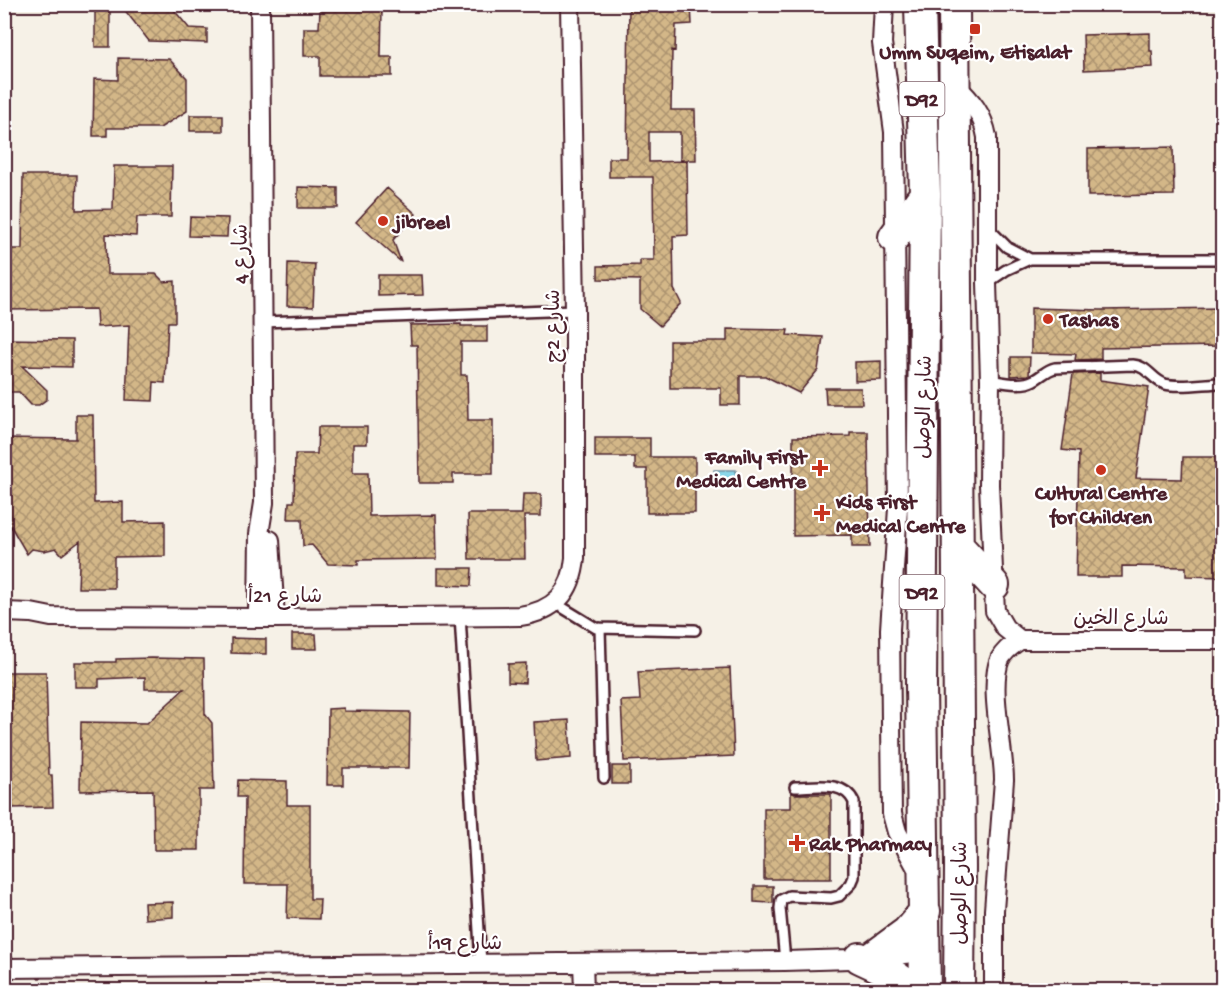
<svg xmlns="http://www.w3.org/2000/svg" width="1227" height="995" viewBox="0 0 1227 995" font-family="'Gochi Hand','Playpen Sans Arabic',sans-serif">
	<style>
		.water { fill: #89d6e9; stroke: #708d9d; stroke-width: 1.5 }
		.building { fill: url(#building-cross-hatch); stroke: #4a1f2b; stroke-width: 1.5 }
		.lines { fill: none; stroke-linecap: round; stroke-linejoin: round }
		.service-casing { stroke: #4a1f2b; stroke-width: 14 }
		.minor-casing { stroke: #4a1f2b; stroke-width: 22 }
		.primary-casing { stroke: #4a1f2b; stroke-width: 34 }
		.service { stroke: #fff; stroke-width: 9 }
		.minor { stroke: #fff; stroke-width: 18 }
		.primary { stroke: #fff; stroke-width: 30 }
		.poi-dot { fill: #c8321e; stroke: #fff; stroke-width: 2 }
		.labels { text-anchor: middle; stroke-width: 4.5; stroke-linejoin: round; paint-order: stroke }
		.shield { fill: #fff; stroke: #80626b; stroke-width: 1.5 }
		.shield-label { font-size: 20px; font-weight: bold; fill: #4a1f2b }
		.poi-label { font-size: 21px; font-weight: bold; fill: #4a1f2b; stroke: #fff; text-anchor: start }
		.street-label { font-size: 21px; fill: #4a1f2b; stroke: #fff }
	</style>
	<defs>
		<pattern id="building-cross-hatch" width="8" height="8" patternUnits="userSpaceOnUse" patternTransform="scale(1.5)"><rect width="8" height="8" fill="#d3b788"/><path d="M0 0l8 8M0 8l8-8" fill="none" stroke="#ad946f"/></pattern>
	</defs>
	<rect width="100%" height="100%" fill="#f6f1e7"/>
	<filter id="ink" filterUnits="userSpaceOnUse"><feTurbulence type="fractalNoise" baseFrequency=".0167" numOctaves="2"/><feDisplacementMap in="SourceGraphic" scale="12" xChannelSelector="R" yChannelSelector="G"/><feConvolveMatrix kernelMatrix="1 2 1 2 8 2 1 2 1" color-interpolation-filters="sRGB"/></filter>
	<g filter="url(#ink)">
		<path class="water" d="M714 470H736V482H717L714 486H711L709 482 714 479Z"/>
		<path class="building" d="M95 4H110V47H95Z
			M120 4H169L189 28 207 29V43L149 41Z
			M629 4H691L692 24 676 25 675 51 672 50 671 110H695L696 160H680V132H649V162L687 161 688 235 673 236 674 289 681 303 660 326 640 309V280L598 279V266L640 265V260H654L653 177H609V158H627Z
			M320 10H382L381 57H392V76H320V56H304V28H319Z
			M1150 33V51H1152L1153 67 1084 70 1083 35Z
			M118 58 169 59 187 78V111L160 128H107V136H93L94 79 118 80Z
			M190 115H223V131H190Z
			M1173 147 1174 195 1088 196V149Z
			M114 166H172L171 217H137L136 236 106 234 107 274H156L164 282 175 281V322H168L165 383 154 382 153 401 126 400 129 325 97 327 96 309 4 310V249H22L23 175H77L76 210 113 209Z
			M298 187 338 188V208H298Z
			M387 188 416 214 393 240 401 262 356 222Z
			M190 217 228 218 227 237 189 236Z
			M288 263 315 264 313 307 287 306Z
			M378 275H422L423 295 378 296Z
			M1031 308 1101 310 1222 308V346L1101 348V359L1075 360 1076 354 1031 353Z
			M461 324V326H487V342H461V375H467L468 420H493V474H453V483H419L417 345H411L410 325Z
			M727 329 788 330 787 335 823 337 818 370 799 393 765 376H740V405H721V388H670V341H727Z
			M4 339 72 340V367L22 366 47 390V399L39 405H31L19 392H4Z
			M1011 357H1030L1029 375 1011 376Z
			M881 361V380L855 381V362Z
			M1100 373V380L1149 387 1136 478 1182 479 1183 457H1222V577L1186 576V567L1122 566V577H1076L1079 452 1062 450 1073 374Z
			M825 388H861L862 404H826Z
			M76 415H93L94 503 123 502V522L165 521V556L114 557V588H78L80 541 62 555 56 548 44 551 32 549 27 554 10 525 9 486H4V438L76 439Z
			M318 427H367V444H353V473H368L369 516 436 515 437 559 358 560V565L328 564 312 545 303 546 302 519H288L289 502H294L295 454H317Z
			M850 432H868L870 547H852V535L793 536V437L850 436Z
			M595 438H650V457H695V513H647V469H635V457H595Z
			M523 494H541V516H524L525 559H469L468 514H522Z
			M438 568H472L471 586 438 585Z
			M292 634H316L317 649H292Z
			M231 638 266 639V654L231 653Z
			M151 658 204 659 205 714 212 723 214 790H199V850H154L153 790 80 791 81 722 147 723 184 689H145V677L99 679V687H75V662H116V659Z
			M526 663 525 683 508 682V664Z
			M730 668 734 756 624 761 621 701 640 700 638 672Z
			M4 672H46L49 775H52L53 807 11 808V788H4Z
			M344 708V711L410 712 409 768H343V785H327L328 709Z
			M569 720 571 758 536 761 534 722Z
			M612 766H630V784H612Z
			M238 780 287 781V805H310V899H320L319 919 287 918 288 884H244L245 797H237Z
			M791 792 795 794H831V879H764V808H791Z
			M754 886H773V903L754 902Z
			M173 902V917L145 919 144 903Z"/>
		<g class="lines">
			<g class="service-casing">
				<path id="service" d="M989 229 1007 247 1030 259
					M987 283 1006 270 1030 259H1222
					M263 322 575 310
					M990 380C1003 382 1022 387 1034 380 1042 376 1046 370 1055 368L1133 365C1148 366 1152 380 1165 384 1180 388 1207 383 1222 383
					M555 603 596 628 695 630
					M460 616 481 964
					M600 628 604 778
					M785 961 780 908 781 900 789 896 831 898 839 896 851 884 854 877V802C844 780 815 787 795 787"/>
			</g>
			<g class="minor-casing">
				<path id="minor" d="M884 4 882 43 894 132 898 508 890 629 892 814 897 832 920 874
					M955 85C971 100 983 114 987 137V283L990 380 989 485 995 611 1005 628 1020 640
					M270 540 275 618
					M4 612 31 613 51 617 275 618 520 616C554 611 572 593 575 558V310L570 4
					M258 618 259 534 264 503 260 4
					M1020 640H1222
					M583 963 584 990
					M4 968 785 961 851 959 925 952
					M994 990V910L1004 780C1004 747 988 687 1000 659 1005 650 1012 645 1020 640"/>
			</g>
			<g class="primary-casing">
				<path id="primary" d="M920 4 925 194 921 686 925 990
					M954 4 960 867 959 990
					M894 237 925 194
					M958 546 994 585
					M873 957 907 932 925 911
					M860 958C879 967 897 974 912 990"/>
			</g>
			<use href="#service" class="service"/>
			<use href="#minor" class="minor"/>
			<use href="#primary" class="primary"/>
		</g>
	</g>
	<g class="poi-dot">
		<rect x="969" y="23" width="12" height="12" rx="3"/>
		<circle cx="383" cy="221" r="6"/>
		<circle cx="1048" cy="319" r="6"/>
		<path d="M817 459h6v6h6v6h-6v6h-6v-6h-6v-6h6z"/>
		<circle cx="1101" cy="470" r="6"/>
		<path d="M819 504h6v6h6v6h-6v6h-6v-6h-6v-6h6z"/>
		<path d="M794 834h6v6h6v6h-6v6h-6v-6h-6v-6h6z"/>
	</g>
	<g class="labels">
		<g class="shield">
			<rect x="899.5" y="82" width="45" height="34" rx="4.5"/>
			<rect x="899.5" y="575" width="45" height="34" rx="4.5"/>
		</g>
		<g class="shield-label">
			<text x="922" y="106">D92</text>
			<text x="922" y="599">D92</text>
		</g>
		<g class="poi-label">
			<text x="975" y="58" text-anchor="middle">Umm Suqeim, Etisalat</text>
			<text x="395" y="228">jibreel</text>
			<text x="1060" y="326">Tashas</text>
			<text x="806" y="463" text-anchor="end">Family First<tspan x="806" dy="24">Medical Centre</tspan></text>
			<text x="1101" y="499" text-anchor="middle">Cultural Centre<tspan x="1101" dy="24">for Children</tspan></text>
			<text x="836" y="508">Kids First<tspan x="836" dy="24">Medical Centre</tspan></text>
			<text x="809" y="850">Rak Pharmacy</text>
		</g>
		<g class="street-label">
			<text transform="translate(240 254) rotate(-91)" y="7">شارع 4</text>
			<text transform="translate(552 326) rotate(-90)" y="7">شارع 2ج</text>
			<text transform="translate(923 407) rotate(-89)" y="7">شارع الوصل</text>
			<text x="285" y="602">شارع 21أ</text>
			<text x="1121" y="624">شارع الخين</text>
			<text transform="translate(959 893) rotate(-90)" y="7">شارع الوصل</text>
			<text x="465" y="949">شارع 19أ</text>
		</g>
	</g>
	<rect width="1227" height="995" fill="none" stroke="#fff" stroke-width="24"/>
	<rect x="12" y="12" width="1203" height="971" fill="none" stroke="#4a1f2b" stroke-width="2" filter="url(#ink)"/>
</svg>
